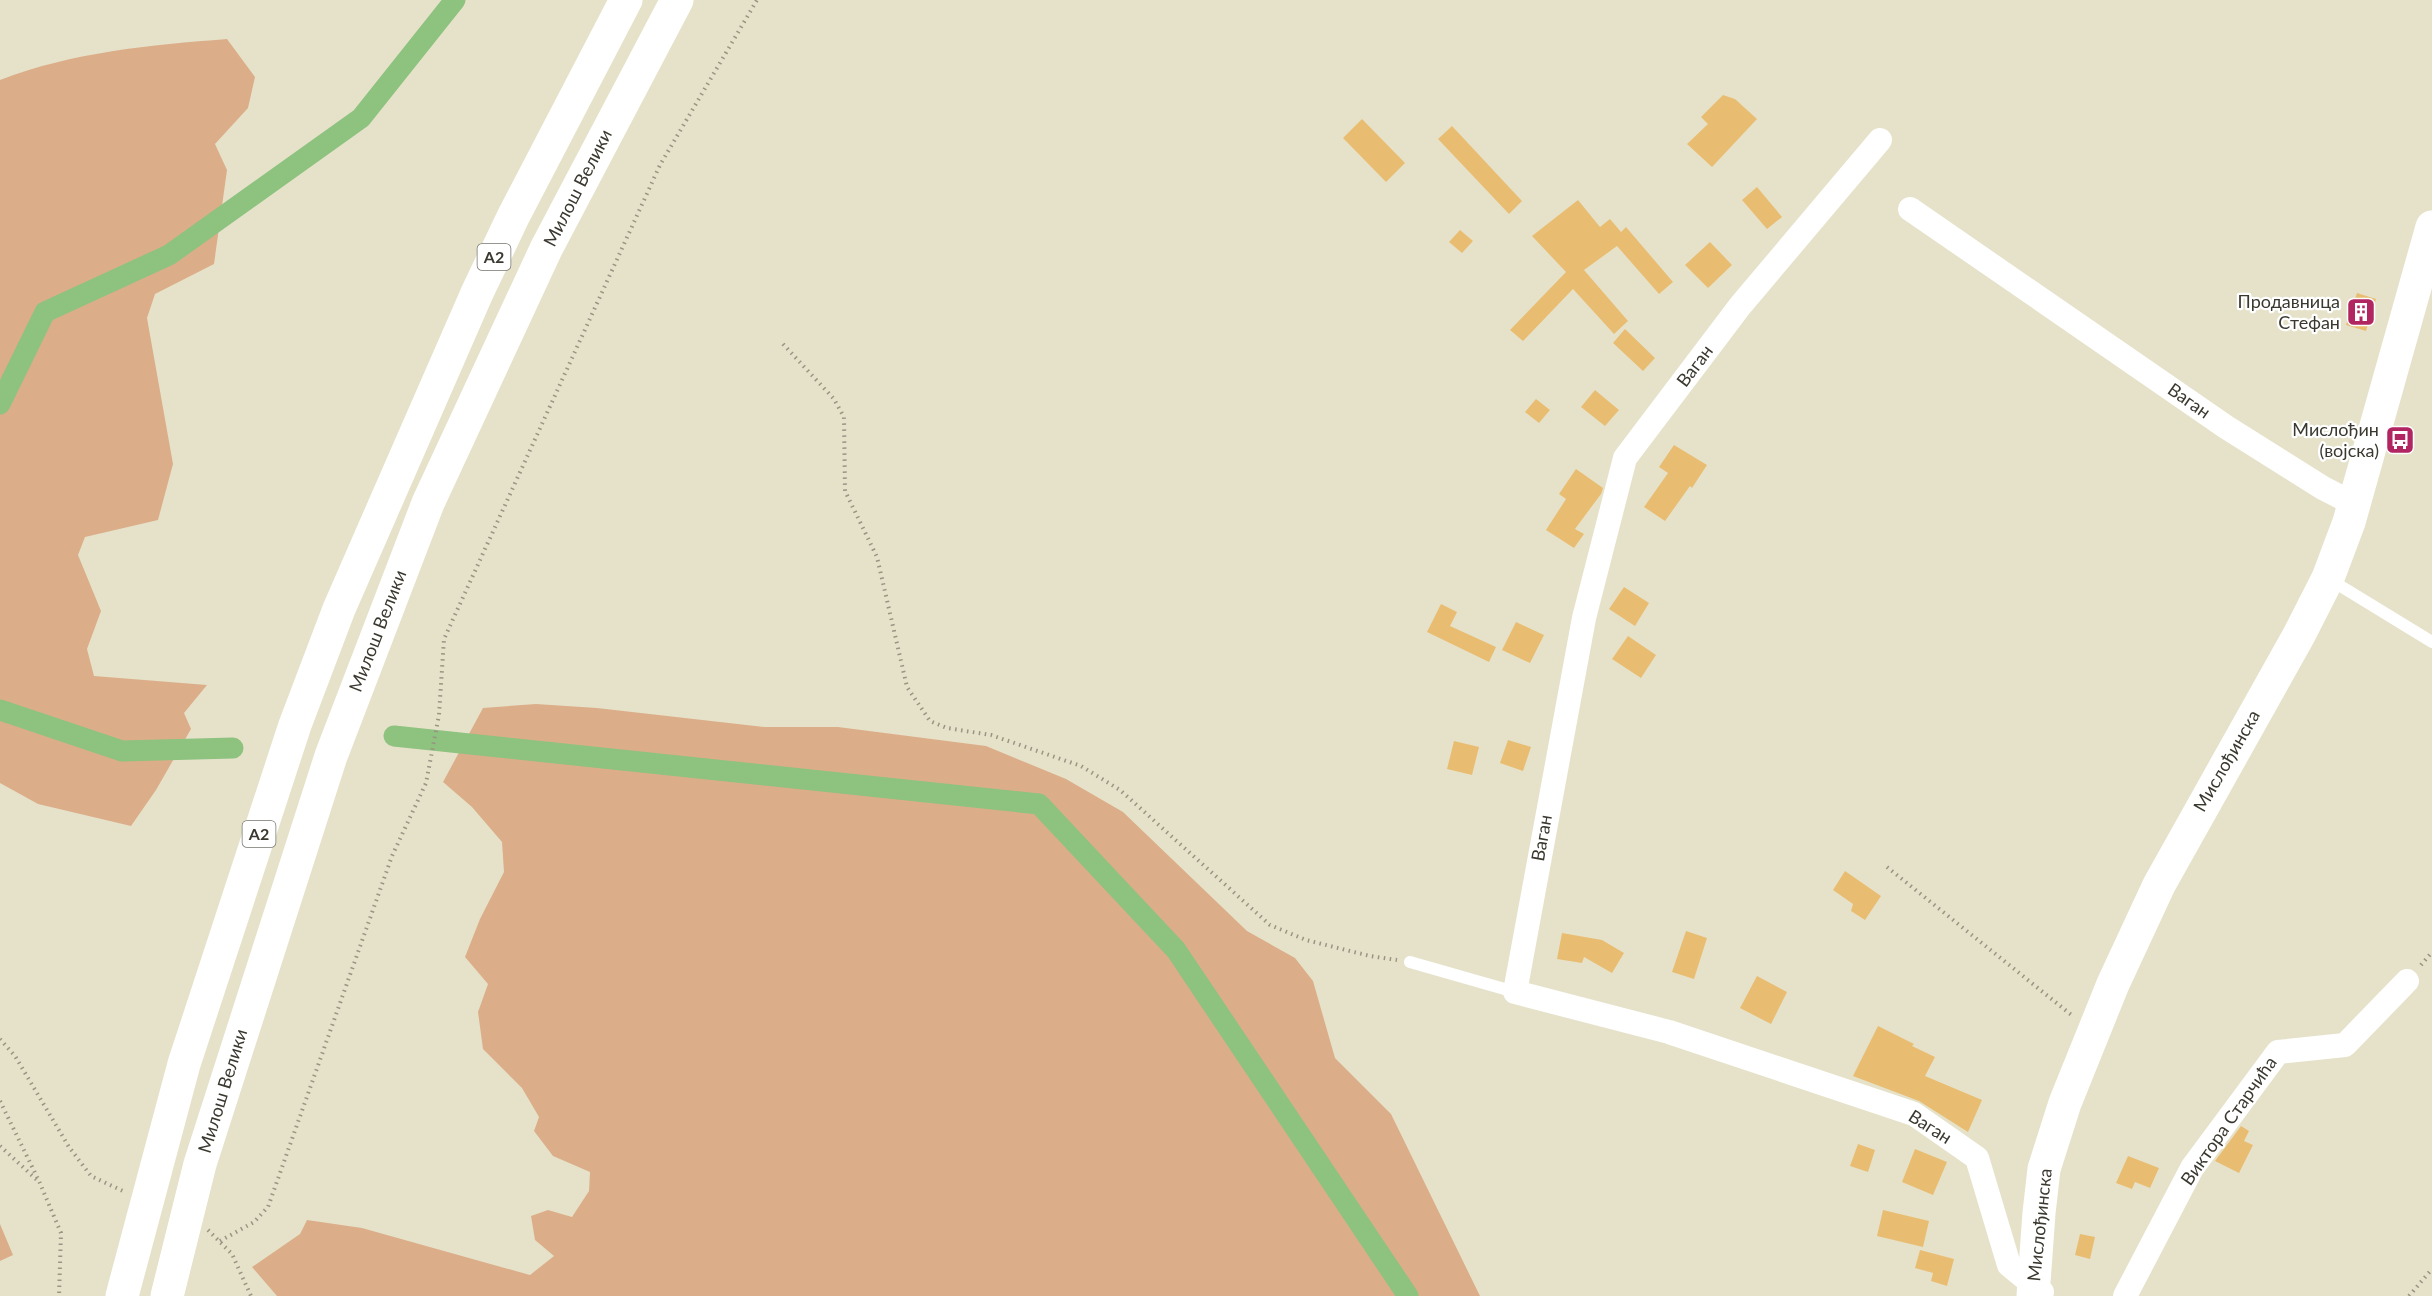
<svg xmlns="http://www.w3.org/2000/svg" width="2432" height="1296" viewBox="0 0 2432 1296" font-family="Lato,sans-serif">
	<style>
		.green { fill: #dbae89 }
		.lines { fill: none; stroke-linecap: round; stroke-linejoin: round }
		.canal { stroke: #8dc27f; stroke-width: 21 }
		.building { fill: #e9bd71 }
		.path { stroke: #989583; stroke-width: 4; stroke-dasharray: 1.5 4.5; stroke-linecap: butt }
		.lane { stroke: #fff; stroke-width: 12 }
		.street { stroke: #fff; stroke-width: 24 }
		.secondary { stroke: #fff; stroke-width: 33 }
		.highway { stroke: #fff; stroke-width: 33 }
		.labels { text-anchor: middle; stroke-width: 4.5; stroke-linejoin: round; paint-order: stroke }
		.shield { fill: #fff; stroke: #75746d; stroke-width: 1.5 }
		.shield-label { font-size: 16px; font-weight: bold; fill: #3a382f }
		.street-label { font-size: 18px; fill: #3a382f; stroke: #fff }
		.poi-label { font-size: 18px; fill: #3a382f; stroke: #fff; text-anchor: end }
	</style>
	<rect width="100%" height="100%" fill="#e6e2ca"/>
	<path class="green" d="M227 39 255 77 248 108 215 144 227 170 214 264 155 294 147 318 173 464 158 520 85 537 78 555 101 611 87 649 94 676 207 685 184 713 191 729 156 790 131 826 38 804 0 783V80C72 52 151 45 227 39Z
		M536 704 597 708 765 727H838L986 746 1066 779 1123 812 1247 931 1295 958 1313 981 1335 1058 1391 1114 1480 1296H277L252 1267 300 1234 307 1220 362 1228 530 1275 554 1256 535 1240 531 1216 548 1210 572 1217 589 1191 590 1172 553 1156 534 1131 539 1117 522 1088 483 1049 478 1012 488 984 465 957 480 919 504 872 502 842 472 807 443 782 483 708Z
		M0 1224 13 1255 0 1261Z"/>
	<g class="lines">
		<path class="canal" d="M0 404 45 312 169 255 361 118 455 0
			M0 710 122 751 233 748
			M394 736 1039 804 1176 950 1408 1296"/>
	</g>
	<path class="building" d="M1723 95 1735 99 1757 119 1712 167 1687 144 1708 124 1701 117Z
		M1362 119 1405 163 1386 182 1343 138Z
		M1452 126 1522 201 1509 214 1438 139Z
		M1757 187 1782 217 1767 229 1742 200Z
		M1578 200 1600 227 1610 219 1621 232 1626 227 1673 282 1659 294 1617 246 1584 270 1628 321 1614 334 1573 289 1523 341 1510 330 1566 272 1532 236Z
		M1460 230 1473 241 1462 253 1449 242Z
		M1710 242 1732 265 1708 288 1685 265Z
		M2357 293 2376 299 2366 331 2346 325Z
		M1625 329 1655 358 1643 371 1613 343Z
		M1595 390 1619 410 1605 426 1581 407Z
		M1536 399 1550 410 1539 423 1525 412Z
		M1674 445 1707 465 1692 488 1690 486 1665 521 1644 507 1668 473 1659 467Z
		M1576 469 1603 488 1601 494 1575 529 1584 534 1574 548 1546 530 1566 499 1559 494Z
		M1624 587 1649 603 1635 626 1609 609Z
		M1441 604 1457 612 1450 626 1496 647 1489 662 1427 632Z
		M1516 622 1544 635 1530 663 1502 650Z
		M1628 636 1656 655 1641 678 1612 659Z
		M1508 740 1531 747 1523 771 1500 763Z
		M1454 741 1479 747 1472 775 1447 769Z
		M1845 871 1881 896 1865 920 1851 911 1853 904 1833 890Z
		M1686 931 1707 938 1694 979 1672 972Z
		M1562 933 1602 940 1624 953 1612 973 1584 957 1582 963 1557 959Z
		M1757 976 1787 992 1771 1024 1740 1008Z
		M1878 1026 1914 1044 1912 1046 1935 1057 1925 1076 1982 1100 1968 1132 1919 1101 1853 1076Z
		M2241 1126 2249 1131 2244 1141 2253 1145 2239 1173 2215 1161Z
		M1858 1144 1875 1150 1868 1172 1850 1166Z
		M1915 1149 1947 1162 1933 1195 1902 1182Z
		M2128 1156 2159 1168 2150 1188 2135 1182 2132 1189 2116 1183Z
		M1883 1210 1929 1221 1923 1247 1877 1236Z
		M2080 1234 2095 1237 2090 1259 2075 1255Z
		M1920 1250 1954 1259 1947 1286 1931 1281 1933 1273 1915 1268Z"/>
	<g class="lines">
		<path class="path" d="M783 344 834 399 844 417 845 491 877 557 907 687 930 721 947 728 991 735 1081 766 1120 790 1270 925 1306 940 1370 956 1397 960
			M1887 867 2074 1017
			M2421 965 2432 952
			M0 1039 15 1056 69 1147 91 1176 125 1192
			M0 1101 39 1181 61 1233 59 1296
			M0 1146 37 1180
			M208 1230 232 1254 251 1296
			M220 1241 254 1222 268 1207 392 856 426 783 439 715 444 639 660 165 757 0
			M2409 1296 2432 1269"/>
		<path class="lane" d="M2329 579 2432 642
			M1410 962 1515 992"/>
		<path class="street" d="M1880 140 1740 306 1625 458 1584 618 1515 992 1669 1032 1914 1114 1977 1158 2009 1265 2042 1292
			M1910 209 2226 427 2323 488 2354 504
			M2125 1296 2192 1168 2278 1052 2345 1045 2407 981"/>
		<path class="secondary" d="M2033 1296 2039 1213 2044 1169 2065 1103 2113 984 2159 885 2299 635 2328 578 2349 522 2432 227"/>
		<path class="highway" d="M122 1296 184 1064 295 725 339 609 477 293 513 217 626 0
			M167 1296 200 1164 331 756 428 503 546 249 677 0"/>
	</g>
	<defs>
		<g id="building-square" transform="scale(1.5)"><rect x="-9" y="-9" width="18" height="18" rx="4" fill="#b12560" stroke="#fff"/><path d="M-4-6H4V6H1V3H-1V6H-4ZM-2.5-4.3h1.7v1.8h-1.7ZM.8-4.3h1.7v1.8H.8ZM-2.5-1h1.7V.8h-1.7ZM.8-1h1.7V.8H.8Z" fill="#fff"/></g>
		<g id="bus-square" transform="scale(1.5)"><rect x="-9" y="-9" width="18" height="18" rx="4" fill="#b12560" stroke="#fff"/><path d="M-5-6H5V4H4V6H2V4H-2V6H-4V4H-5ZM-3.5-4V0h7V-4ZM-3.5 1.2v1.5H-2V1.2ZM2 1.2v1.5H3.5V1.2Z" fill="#fff"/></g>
	</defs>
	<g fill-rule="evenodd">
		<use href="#building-square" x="2361" y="312"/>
		<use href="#bus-square" x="2400" y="440"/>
	</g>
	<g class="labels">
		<g class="shield">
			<rect x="477.5" y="244" width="33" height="26" rx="4.5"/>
			<rect x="242.5" y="821" width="33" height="26" rx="4.5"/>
		</g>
		<g class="shield-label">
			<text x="494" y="263">A2</text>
			<text x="259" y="840">A2</text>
		</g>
		<g class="street-label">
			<text transform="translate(578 188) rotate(-63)" y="6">Милош Велики</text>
			<text transform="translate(1695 366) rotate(-53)" y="6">Ваган</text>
			<text transform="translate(2189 401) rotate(35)" y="6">Ваган</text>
			<text transform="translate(378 631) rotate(-69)" y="6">Милош Велики</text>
			<text transform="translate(2227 761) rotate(-60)" y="6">Мислођинска</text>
			<text transform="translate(1542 838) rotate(-80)" y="6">Ваган</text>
			<text transform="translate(223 1091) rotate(-73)" y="6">Милош Велики</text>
			<text transform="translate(2229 1121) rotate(-55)" y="6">Виктора Старчића</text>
			<text transform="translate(1930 1127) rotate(32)" y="6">Ваган</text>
			<text transform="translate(2040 1225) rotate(-84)" y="6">Мислођинска</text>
		</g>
		<g class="poi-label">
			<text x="2340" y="308">Продавница<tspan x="2340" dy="21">Стефан</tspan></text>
			<text x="2379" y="436">Мислођин<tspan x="2379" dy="21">(војска)</tspan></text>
		</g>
	</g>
</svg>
